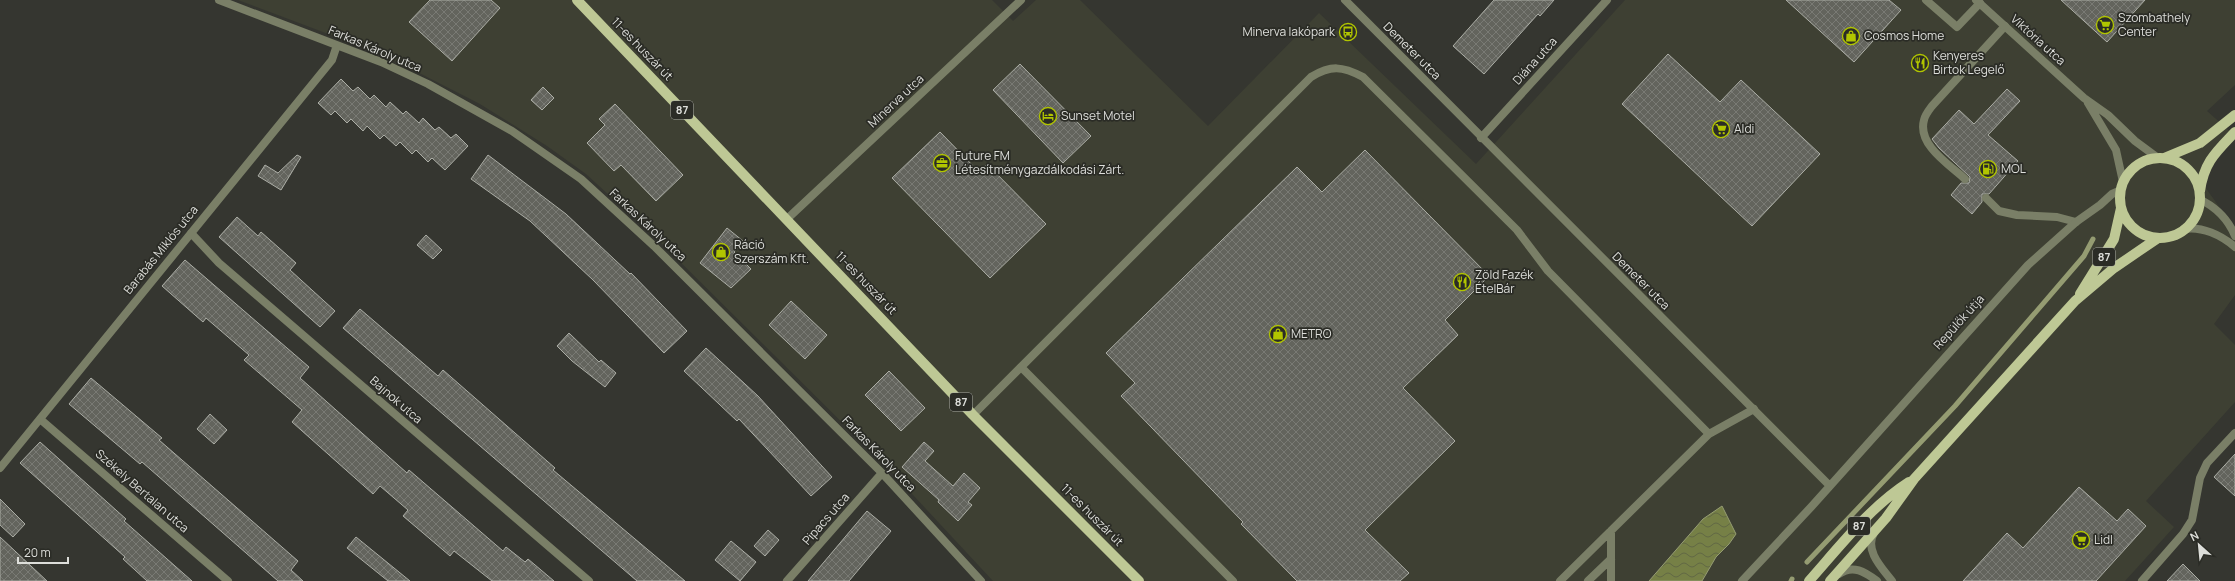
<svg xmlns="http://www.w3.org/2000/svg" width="2235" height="581" viewBox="0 0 2235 581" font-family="Manrope,sans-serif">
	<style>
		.built { fill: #3e4033 }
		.water { fill: url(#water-waves); stroke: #959c72 }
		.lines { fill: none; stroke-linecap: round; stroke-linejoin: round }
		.stream { stroke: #959c72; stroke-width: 5 }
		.building { fill: url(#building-cross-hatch); stroke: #acaea6 }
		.lane { stroke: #7a7f67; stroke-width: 8 }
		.street { stroke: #7a7f67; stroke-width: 8 }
		.primary { stroke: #bec895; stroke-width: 10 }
		.labels { text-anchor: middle; stroke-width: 3.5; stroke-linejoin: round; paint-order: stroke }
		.shield { fill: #2b2c26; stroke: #a8a9a4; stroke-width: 1 }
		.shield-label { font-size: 11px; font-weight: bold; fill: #dddeda }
		.poi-label { font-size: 12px; fill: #dddeda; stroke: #2b2c26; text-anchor: start }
		.street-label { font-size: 12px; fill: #dddeda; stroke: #2b2c26 }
	</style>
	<defs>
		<pattern id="water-waves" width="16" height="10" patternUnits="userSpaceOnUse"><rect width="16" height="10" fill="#768046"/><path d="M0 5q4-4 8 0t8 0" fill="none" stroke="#616844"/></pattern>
		<pattern id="building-cross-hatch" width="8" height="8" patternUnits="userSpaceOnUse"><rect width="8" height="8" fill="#63645d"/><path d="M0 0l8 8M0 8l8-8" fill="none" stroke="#797a74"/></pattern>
	</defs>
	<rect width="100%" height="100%" fill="#353630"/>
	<path class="built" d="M238 0H992L1013 21 1036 0H1080L1208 126 1319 13 1476 164 1625 0H2235V85L2207 111 2232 133 2215 153 2205 187 2235 229V295L2214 324 2235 345V402L2146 501 2174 527 2125 581H993L887 467 659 241 586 174 547 146 480 104 384 55Z"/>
	<path class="water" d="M1722 506 1736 534 1729 544 1716 557 1702 581H1649L1703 519Z"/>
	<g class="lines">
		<path class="stream" d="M1807 562 1955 406 2084 256 2093 239
			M1791 581 1792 579"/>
	</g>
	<path class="building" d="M430 0H491L500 8 452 61 409 22Z
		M1494 0H1554L1540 16 1538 14 1484 74 1453 46Z
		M1786 0H1889L1901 10 1854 62Z
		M2061 0H2145L2107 42Z
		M1668 54 1720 102 1741 80 1820 154 1752 226 1622 104Z
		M1020 64 1091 136 1063 163 993 90Z
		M341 79 353 91 358 87 370 99 374 95 386 107 390 102 403 114 406 111 419 123 423 118 435 130 439 127 451 138 456 134 468 146 445 170 432 158 428 162 416 150 412 154 400 142 396 146 384 135 380 139 367 126 363 131 351 119 347 123 335 111 331 115 318 103Z
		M543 87 554 98 542 110 531 100Z
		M2007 89 2020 101 1988 135 2018 161 1989 194H1982V202L1972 214 1951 195 1961 183H1969L1970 177 1939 148 1932 139 1959 110 1974 124Z
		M615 104 683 175 656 201 621 165 614 171 587 143 605 125 599 119Z
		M940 132 979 172 987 164 1046 224 990 278 892 178Z
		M1365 150 1489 276 1445 320 1458 335 1403 388 1455 441 1365 530 1409 573 1400 581H1297L1241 524 1243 522 1121 396 1135 383 1106 353 1297 167 1322 192Z
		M297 155 301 157 281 190 258 176 265 165 278 173Z
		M488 155 566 214 630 274 631 273 687 331 664 353 593 280 530 221 471 179Z
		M237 217 258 236 261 232 296 263 290 270 335 311 320 327 219 237Z
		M727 228 743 241 734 252 751 269 731 288 700 263Z
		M426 235 442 250 433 259 417 245Z
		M185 260 309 367 300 378 407 473 409 470 503 551 506 547 525 562 528 559 554 581H492L454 551 450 556 436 544 403 516 408 510 380 486 373 494 292 422 302 410 244 360 249 355 206 318 203 322 162 286Z
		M791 301 827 335 805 359 769 325Z
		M360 309 438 376 443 370 555 468 553 470 685 581H637L343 328Z
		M569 333 599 362 601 360 616 373 605 387 572 361 557 346Z
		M706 348 758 396 832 477 811 496 739 419 737 421 684 371Z
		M889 371 925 408 901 431 865 395Z
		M91 378 162 438 159 440 298 561 291 570 303 581H278L142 462 140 464 69 404Z
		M210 414 227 430 214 444 197 429Z
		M40 442 126 519 124 521 192 581H147L123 559 125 557 20 463Z
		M924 442 934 451 925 461 953 486 964 473 980 488 968 502 972 505 958 521 938 502 939 500 902 467Z
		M2235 454V496L2214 477Z
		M2079 487 2117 521 2128 509 2146 526 2096 581H1963L2007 533 2023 548Z
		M0 499 25 524 13 537 0 525Z
		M867 511 891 531 849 581H808Z
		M768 530 779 540 765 556 754 546Z
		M0 537 31 566 47 581H0Z
		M356 537 410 581H388L347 548Z
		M731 541 756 562 740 581 715 560Z
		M2183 564 2200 581H2167Z"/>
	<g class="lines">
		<path class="lane" d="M1926 0 1957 27 1980 3
			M1965 179C1950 165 1917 145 1924 120 1925 115 1929 110 1932 106L2005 26
			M1986 198 1999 211 2017 215 2057 217 2076 222
			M2199 199C2216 207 2228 219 2235 236
			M2184 229C2202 226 2221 235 2235 247
			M1021 367 1233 581
			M973 415 1311 77C1331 65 1342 66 1363 77L1517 230 1548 271 1709 434
			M1611 531V581
			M1560 581 1709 434 1754 409
			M1588 581 1611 559
			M2142 581 2183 534 2192 520 2200 478 2207 463 2235 433"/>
		<path class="street" d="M219 0 381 62 428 84 512 131 581 179 654 246 882 473 981 581
			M1345 0 1829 485
			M1976 0 2084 98 2108 115 2135 141 2158 158
			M2088 103 2116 150 2123 182
			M1481 138 1607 0
			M787 219 1021 0
			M191 233 219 263 589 581
			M40 419 228 581
			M0 468 332 60 337 45
			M1874 533C1864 550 1882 568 1892 581
			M1839 574C1853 564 1865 572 1877 581
			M787 581 882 473
			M1742 581 1812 506 2028 265 2076 222 2100 205 2112 194 2121 190"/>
		<path class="primary" d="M577 0 973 415 1139 581
			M2164 158 2200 143 2235 115
			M2120 198a40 40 0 1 1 80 0a40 40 0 1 1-80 0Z
			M2200 191C2204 162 2216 152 2235 132
			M2080 294 2114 239 2121 208
			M1809 581C1840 546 1870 507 1909 482
			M1830 581 1886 518 1914 479 2075 301 2114 268 2158 238"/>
	</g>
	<defs>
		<g id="supermarket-ring" transform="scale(0.9)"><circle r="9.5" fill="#2b2c26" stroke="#b1c500" stroke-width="1.5"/><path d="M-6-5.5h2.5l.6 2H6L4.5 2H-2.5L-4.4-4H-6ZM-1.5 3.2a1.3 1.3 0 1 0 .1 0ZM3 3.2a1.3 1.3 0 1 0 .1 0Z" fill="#b1c500"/></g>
		<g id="bus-ring" transform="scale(0.9)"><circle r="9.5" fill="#2b2c26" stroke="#b1c500" stroke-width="1.5"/><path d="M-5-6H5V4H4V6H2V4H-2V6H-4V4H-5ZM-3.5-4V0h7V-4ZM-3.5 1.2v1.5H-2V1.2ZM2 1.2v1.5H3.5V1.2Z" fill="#b1c500"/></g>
		<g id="shop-ring" transform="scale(0.9)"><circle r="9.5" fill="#2b2c26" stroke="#b1c500" stroke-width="1.5"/><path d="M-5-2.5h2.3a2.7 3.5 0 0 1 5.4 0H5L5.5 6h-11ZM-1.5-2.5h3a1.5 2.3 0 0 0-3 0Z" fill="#b1c500"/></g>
		<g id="restaurant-ring" transform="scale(0.9)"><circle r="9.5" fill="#2b2c26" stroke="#b1c500" stroke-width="1.5"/><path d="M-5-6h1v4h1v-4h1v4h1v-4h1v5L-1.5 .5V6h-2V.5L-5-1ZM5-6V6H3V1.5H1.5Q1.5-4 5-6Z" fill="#b1c500"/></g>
		<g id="hotel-ring" transform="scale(0.9)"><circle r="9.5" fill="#2b2c26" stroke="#b1c500" stroke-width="1.5"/><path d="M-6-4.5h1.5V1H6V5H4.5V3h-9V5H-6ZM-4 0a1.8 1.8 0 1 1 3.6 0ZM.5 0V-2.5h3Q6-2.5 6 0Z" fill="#b1c500"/></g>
		<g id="office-ring" transform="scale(0.9)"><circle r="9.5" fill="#2b2c26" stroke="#b1c500" stroke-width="1.5"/><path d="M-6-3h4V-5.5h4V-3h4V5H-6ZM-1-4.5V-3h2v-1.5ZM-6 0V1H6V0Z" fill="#b1c500"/></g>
		<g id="fuel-ring" transform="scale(0.9)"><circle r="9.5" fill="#2b2c26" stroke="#b1c500" stroke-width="1.5"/><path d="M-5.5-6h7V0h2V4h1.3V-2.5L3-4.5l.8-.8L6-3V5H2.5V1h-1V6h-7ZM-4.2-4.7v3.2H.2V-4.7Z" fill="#b1c500"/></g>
	</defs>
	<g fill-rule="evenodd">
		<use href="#supermarket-ring" x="2105" y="25"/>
		<use href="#bus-ring" x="1348" y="32"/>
		<use href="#shop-ring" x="1851" y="36"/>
		<use href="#restaurant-ring" x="1920" y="63"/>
		<use href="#hotel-ring" x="1048" y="116"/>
		<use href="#supermarket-ring" x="1721" y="129"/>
		<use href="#office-ring" x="942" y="163"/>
		<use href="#fuel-ring" x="1988" y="169"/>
		<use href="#shop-ring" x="721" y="252"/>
		<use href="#restaurant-ring" x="1462" y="282"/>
		<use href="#shop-ring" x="1278" y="334"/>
		<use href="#supermarket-ring" x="2081" y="540"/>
	</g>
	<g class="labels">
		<g class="shield">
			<rect x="671" y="101" width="22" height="18" rx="3"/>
			<rect x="2093" y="248" width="22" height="18" rx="3"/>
			<rect x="950" y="393" width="22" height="18" rx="3"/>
			<rect x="1848" y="517" width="22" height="18" rx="3"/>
		</g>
		<g class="shield-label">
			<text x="682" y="114">87</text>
			<text x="2104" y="261">87</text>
			<text x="961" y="406">87</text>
			<text x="1859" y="530">87</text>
		</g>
		<g class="poi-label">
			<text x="2118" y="22">Szombathely<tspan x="2118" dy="14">Center</tspan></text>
			<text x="1335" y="36" text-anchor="end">Minerva lakópark</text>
			<text x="1864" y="40">Cosmos Home</text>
			<text x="1933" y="60">Kenyeres<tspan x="1933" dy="14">Birtok Legelő</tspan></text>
			<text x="1061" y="120">Sunset Motel</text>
			<text x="1734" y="133">Aldi</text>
			<text x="955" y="160">Future FM<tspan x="955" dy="14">Létesítménygazdálkodási Zárt.</tspan></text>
			<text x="2001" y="173">MOL</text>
			<text x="734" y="249">Ráció<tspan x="734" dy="14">Szerszám Kft.</tspan></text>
			<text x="1475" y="279">Zöld Fazék<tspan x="1475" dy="14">ÉtelBár</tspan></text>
			<text x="1291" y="338">METRO</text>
			<text x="2094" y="544">Lidl</text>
		</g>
		<g class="street-label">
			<text transform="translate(2038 40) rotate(42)" y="4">Viktória utca</text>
			<text transform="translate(375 49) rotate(23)" y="4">Farkas Károly utca</text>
			<text transform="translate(642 49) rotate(46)" y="4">11-es huszár út</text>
			<text transform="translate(1412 51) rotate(45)" y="4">Demeter utca</text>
			<text transform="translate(1535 61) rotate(-48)" y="4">Diána utca</text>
			<text transform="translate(896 101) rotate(-43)" y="4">Minerva utca</text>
			<text transform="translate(648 225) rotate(43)" y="4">Farkas Károly utca</text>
			<text transform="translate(161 250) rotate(-51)" y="4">Barabás Miklós utca</text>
			<text transform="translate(1641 281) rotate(45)" y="4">Demeter utca</text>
			<text transform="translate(866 283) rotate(46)" y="4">11-es huszár út</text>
			<text transform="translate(1959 322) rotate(-48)" y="4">Repülők útja</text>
			<text transform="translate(396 400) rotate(41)" y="4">Bajnok utca</text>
			<text transform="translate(879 454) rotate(46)" y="4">Farkas Károly utca</text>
			<text transform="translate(142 491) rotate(41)" y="4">Székely Bertalan utca</text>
			<text transform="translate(1092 515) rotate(45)" y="4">11-es huszár út</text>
			<text transform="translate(826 519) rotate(-49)" y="4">Pipacs utca</text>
		</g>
	</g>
	<g transform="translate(2199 545) rotate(333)" stroke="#2b2c26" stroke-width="3" paint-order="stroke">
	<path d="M0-3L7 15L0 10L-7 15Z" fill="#dddeda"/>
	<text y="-6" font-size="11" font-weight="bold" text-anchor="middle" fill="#dddeda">N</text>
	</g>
	<path d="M18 557v6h50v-6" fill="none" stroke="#dddeda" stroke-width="2"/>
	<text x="24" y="557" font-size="12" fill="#dddeda" stroke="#2b2c26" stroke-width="3" paint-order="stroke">20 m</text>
</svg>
